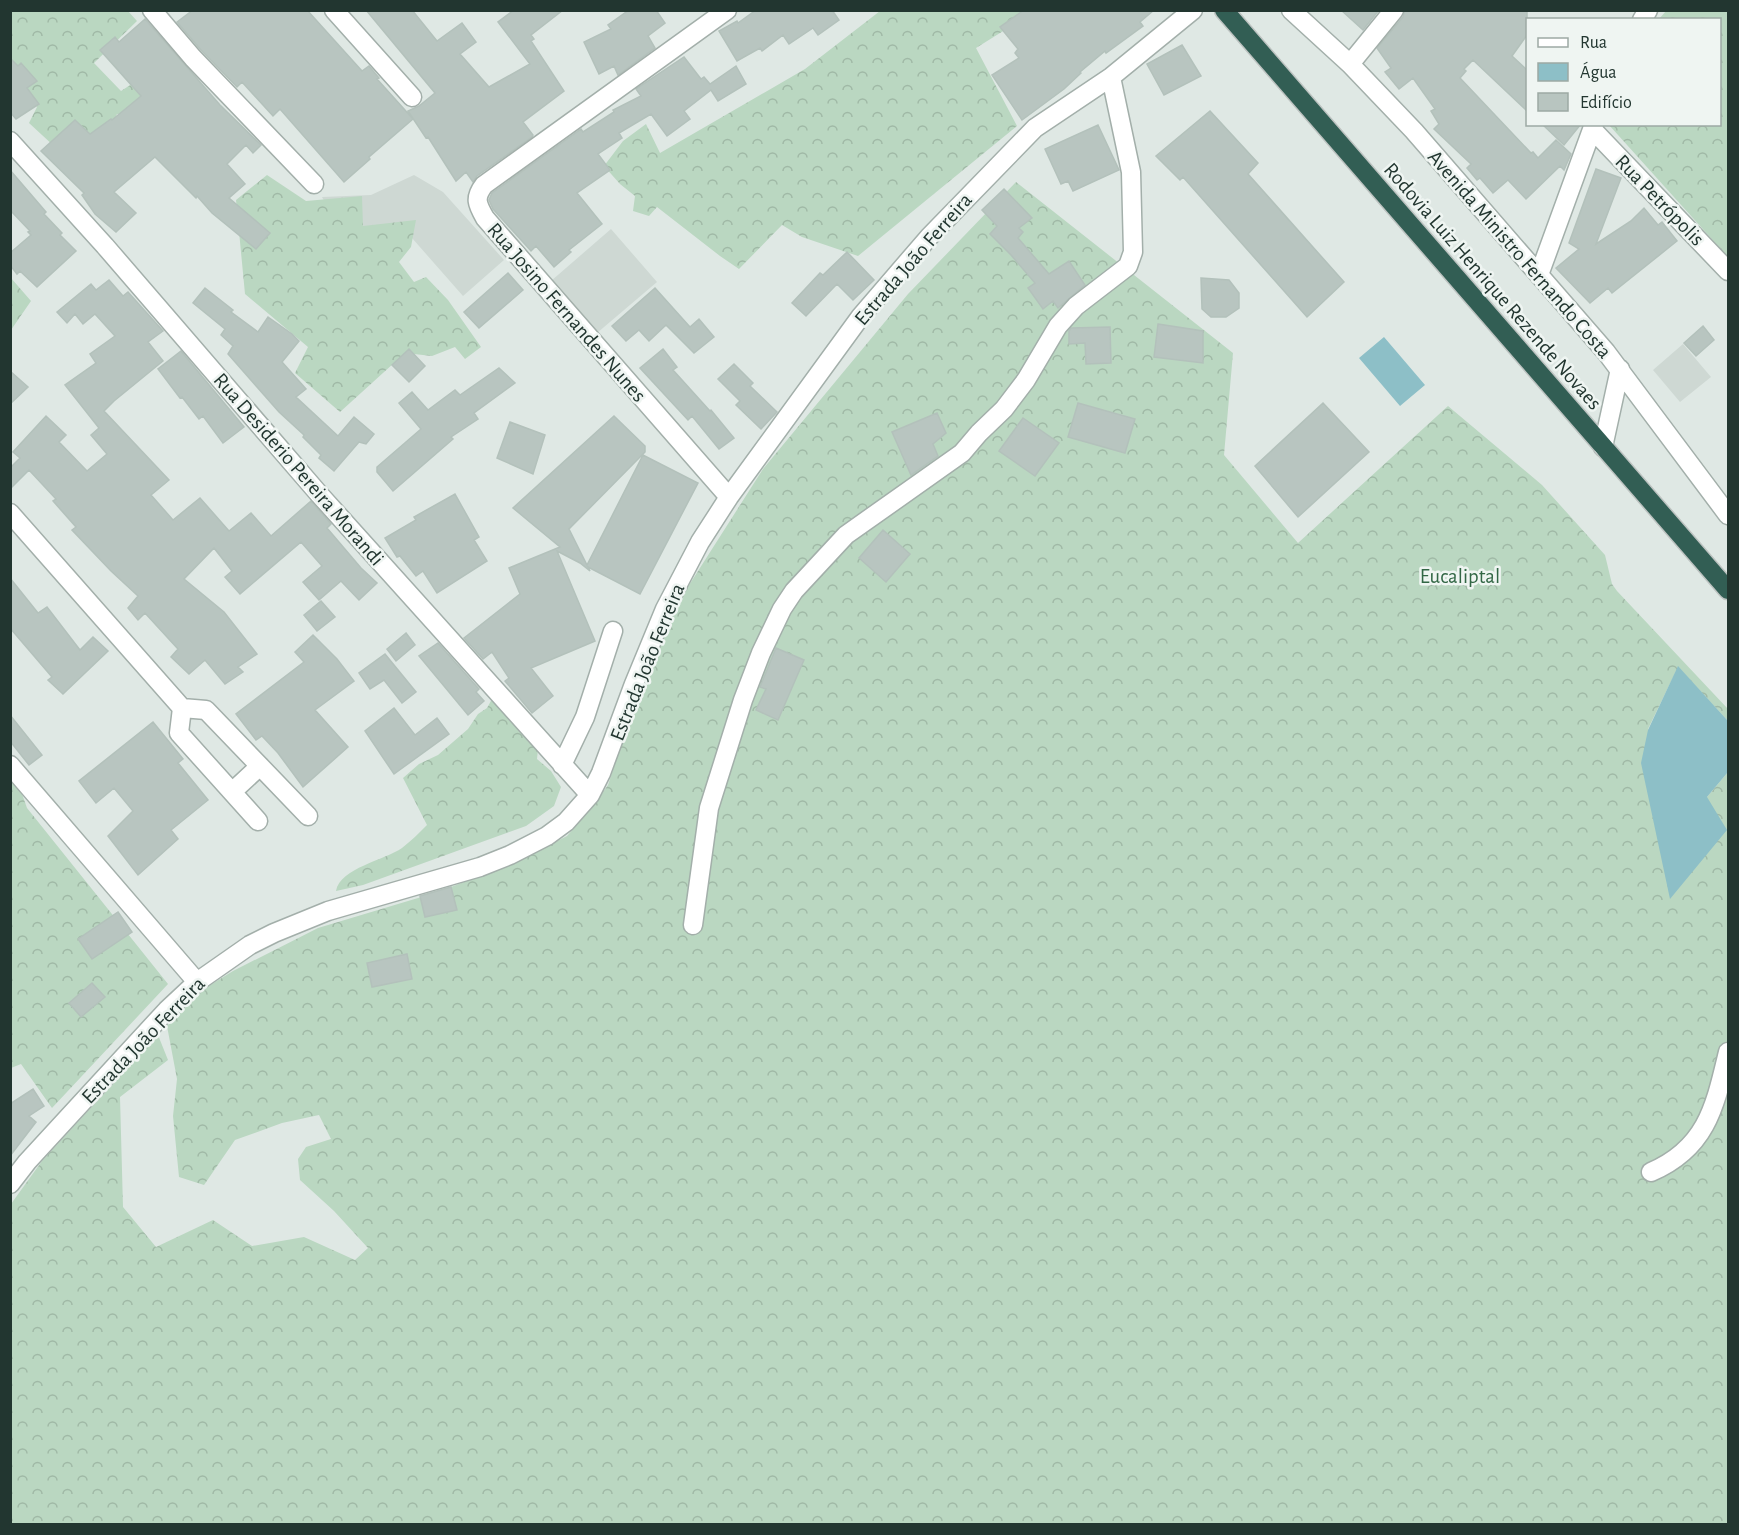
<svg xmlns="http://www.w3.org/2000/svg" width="1739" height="1535" viewBox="0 0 1739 1535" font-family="'Alegreya Sans',sans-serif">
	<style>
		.built { fill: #ced8d3 }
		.forest { fill: url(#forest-crowns) }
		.water { fill: #8dbfc7 }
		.building { fill: #b8c5c0; stroke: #b3c1bb; stroke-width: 1.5 }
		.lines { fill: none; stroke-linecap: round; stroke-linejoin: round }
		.minor-casing { stroke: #a3afaa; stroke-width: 21 }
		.highway-casing { stroke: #bdc3c1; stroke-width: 21 }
		.minor { stroke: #fff; stroke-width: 18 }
		.highway { stroke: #325e54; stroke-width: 18 }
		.labels { text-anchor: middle; stroke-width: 5; stroke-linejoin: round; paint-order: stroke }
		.street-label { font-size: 21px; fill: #223630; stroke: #eff5f2 }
		.park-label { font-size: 21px; fill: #326745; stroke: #eff5f2 }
	</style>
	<defs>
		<pattern id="forest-crowns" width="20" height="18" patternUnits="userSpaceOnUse" patternTransform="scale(1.5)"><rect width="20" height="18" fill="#bad7c1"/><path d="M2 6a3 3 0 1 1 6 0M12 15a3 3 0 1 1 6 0" fill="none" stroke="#a0b9a6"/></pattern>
	</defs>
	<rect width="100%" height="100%" fill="#dfe8e4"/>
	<path class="built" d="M414 175 443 192 504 260 463 296 412 238 352 252 322 197 371 195Z
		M611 229 657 282 597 333 551 281Z
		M1683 344 1711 377 1680 402 1653 370Z"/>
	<path class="forest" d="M10 11H128L137 21 94 63 121 91 155 69 139 114H117L107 135 68 159 29 123 37 107 11 76Z
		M880 11H1035L976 48 1017 126 858 256 802 237 782 225 739 269 720 256 657 207 649 216 633 211 635 196 620 184 604 166 623 141 646 124 660 153 805 69Z
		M1717 11H1728V257L1609 125 1720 124V20L1659 19 1666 11Z
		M267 175 306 201 362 196 363 226 416 220 411 247 399 262 414 282 426 277 448 300 481 347 465 359 455 347 432 356 405 353 340 412 295 373 308 347 245 294 236 200Z
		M1016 182 1233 353 1224 455 1298 543 1448 406 1542 485 1605 555 1612 584 1617 591 1728 709V721L1678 667 1648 729 1707 797 1728 772V1524H11V1204L42 1161 158 1035 168 1060 120 1097 123 1207 156 1247 213 1220 252 1246 304 1237 355 1260 368 1248 334 1211 300 1180 298 1159 306 1147 331 1139 319 1115 282 1123 235 1140 204 1185 179 1177 173 1116 177 1079 167 1026 199 992 233 971 318 928 438 892 516 862 567 836 591 809 608 785 635 702 677 604 763 469 908 294Z
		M11 278 31 301 11 330Z
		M492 699 538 749 537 759 551 771 561 787 554 806 526 826 363 885 336 891C340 868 385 860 402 848 411 841 419 833 427 825L403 778 419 764 438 755 468 729 478 714 487 708Z
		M16 777 27 808 168 984 52 1108 21 1064 11 1068 10 780Z"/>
	<path class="water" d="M1384 337 1425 385 1400 406 1359 358Z
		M1678 666 1728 721V772L1707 797 1727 830 1670 899 1641 763 1648 730Z"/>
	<path class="building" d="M193 10H307L362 71 369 66 379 78 377 79 413 119 369 157 370 159 344 182 280 109 273 116 242 82 237 87 201 50 177 22Z
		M366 10H412L437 41 462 23 476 42 460 54 489 87 530 64 498 22 514 10H563L531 35 534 39 531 41 564 91 523 122 533 135 532 137 477 176 473 182 466 172 456 181 428 137 426 138 408 111 419 106 435 93Z
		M629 10H656L665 23 648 36 655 48 618 75 614 66 599 74 584 42 611 29 608 25Z
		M756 10H832L839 20 818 35 813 28 789 44 783 35 762 51 760 48 737 61 719 31 737 21 738 23Z
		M1024 10H1154L1140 22 1143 26 1106 53 1105 51 1080 72 1081 73 1064 89 1022 120 992 75 1019 58 1015 53 1018 49 1000 27Z
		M1341 10H1379L1363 30Z
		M1405 10H1527V35L1512 56 1527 70V111L1473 60 1464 69 1466 71 1460 78 1531 153 1533 152 1538 158 1556 140 1571 154 1564 170 1560 166 1526 199 1508 180 1493 193 1480 178 1477 180 1467 168 1471 164 1434 129 1439 124 1431 111 1435 109 1413 78 1399 89 1385 72 1391 68 1377 48 1403 17Z
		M145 19 220 105 261 145 253 153 246 145 227 164 245 184 229 198 270 233 256 249 212 213 197 196 196 198 155 157 114 192 136 213 116 232 95 214 82 195 84 193 41 151 75 120 90 134 111 119 112 120 141 96 100 50 115 37 119 42Z
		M1182 45 1201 76 1164 95 1147 64Z
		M684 57 701 79 704 77 710 84 736 66 746 84 718 101 711 90 684 111 690 119 667 136 651 114 619 133 622 138 598 154 610 170 577 193 602 224 569 250 571 252 554 267 536 246 531 251 493 209 489 200 492 193 581 129 583 132 614 112 613 110 641 96 636 89Z
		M10 58 18 66 21 63 37 81 27 88 39 104 16 119 10 112Z
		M1210 111 1258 163 1248 174 1344 282 1307 317 1183 177 1180 180 1156 156Z
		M1542 124H1581L1564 145Z
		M1098 125 1119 170 1073 191 1068 181 1061 184 1045 149Z
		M1596 169 1621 178 1596 244 1631 221 1644 208 1658 225 1662 222 1677 241 1612 293 1608 288 1590 303 1556 268 1579 249 1569 243Z
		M10 170 46 212 44 214 62 233 60 235 76 251 37 287 20 271 17 274 10 265V253L31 235 28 232 30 231 10 210Z
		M1004 189 1032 218 1019 228 1023 232 1018 238 1049 274 1069 261 1085 285 1058 308 1053 301 1043 309 1028 288 1035 283 1011 255 990 234 997 226 982 210Z
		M847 252 874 280 853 300 837 284 806 316 792 303 820 273 823 275Z
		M508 273 523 290 479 328 464 312Z
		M1201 278 1229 280 1239 293V308L1226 317H1211L1202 309Z
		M109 280 123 296 128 292 163 331 148 342 163 361 114 401 104 411 169 480 151 495 173 520 200 498 229 531 251 513 271 536 311 501 331 524 327 528 361 568 377 583 359 600 341 581 319 600 303 582 322 566 301 542 240 594 225 577 232 571 214 548 184 579 224 612 257 654 238 667 243 672 225 684 205 660 189 674 171 657 178 649 145 613 138 620 128 608 138 596 111 571 72 530 76 527 53 501 56 499 29 470 10 489V468L20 458 13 452 46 416 66 435 59 442 87 471 107 454 91 435 99 428 65 385 96 363 90 354 115 336 95 314 83 324 75 314 67 323 57 312 91 284 96 290Z
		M205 288 233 310 231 312 258 332 268 317 292 334 299 341 282 362 306 389 296 397 338 436 354 417 374 434 366 444 359 442 334 471 319 458 321 455 303 437 304 435 279 412 228 354 233 346 221 335 225 329 193 303Z
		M655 288 690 327 699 319 714 337 694 353 666 325 649 341 639 330 626 341 612 326Z
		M1158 324 1203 331V363L1154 357Z
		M1703 326 1714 340 1696 356 1684 343Z
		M1110 327 1111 363 1086 364 1085 343 1069 344V331L1071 328Z
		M409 349 425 366 409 382 392 365Z
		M663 349 677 367 673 370 710 411 711 410 734 438 719 449 692 416 688 420 640 368Z
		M181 351 244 427 223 443 203 416 199 419 182 397 180 398 158 369Z
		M734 364 753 383 750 386 777 412 761 429 736 405 740 401 718 379Z
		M499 368 515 383 474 413 478 419 451 437 453 439 393 491 377 472V467L421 429 399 403 412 392 428 410 455 390 460 395Z
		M10 371 28 387 10 404Z
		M1078 403 1135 419 1125 453 1068 437Z
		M1323 403 1369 452 1298 517 1255 466Z
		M937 413 946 433 933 444 938 456 911 475 892 432Z
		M614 416 645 446V452L569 529 587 565 643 455 698 483 640 594 588 567 590 571 580 563 557 551 595 641 531 668 553 696 532 713 505 681 509 678 492 652 483 659 464 638 520 594 509 568 560 547 513 508Z
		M1023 418 1059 443 1035 476 999 451Z
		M510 422 545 435 533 474 497 458Z
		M455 494 479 537 474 540 487 561 437 593 423 571 416 576 400 556 397 557 385 538 416 520 414 517Z
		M883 530 910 554 886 582 859 558Z
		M10 578 38 613 47 607 80 650 93 637 108 651 63 694 48 680 52 677 10 628Z
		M321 601 335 617 317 631 304 615Z
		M406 633 415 645 396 661 387 649Z
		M313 635 337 659 354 681 315 710 348 747 303 787 278 753 262 736 256 740 236 714 304 662 295 652Z
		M438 643 479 689 476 692 484 701 468 715 419 656Z
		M776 648 804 660 778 720 756 710 766 689 760 687Z
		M385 654 416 692 402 703 384 680 370 689 359 673Z
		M394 708 415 735 437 718 449 734 394 774 365 731Z
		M10 715 42 755 29 765 10 741Z
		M153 722 183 759 178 763 208 800 171 830 178 839 138 875 108 836 133 811 114 788 96 803 79 781Z
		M451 887 457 910 425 917 420 896Z
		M118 912 132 932 92 959 78 939Z
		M407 954 412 979 372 987 367 963Z
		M92 983 105 997 81 1017 69 1003Z
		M33 1089 44 1106 29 1116 36 1122 10 1156V1104Z"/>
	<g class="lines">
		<g class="minor-casing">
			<path id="minor" d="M152 10 193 58 314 184
				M334 10 412 97
				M727 10 484 185C474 198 477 204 485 218L729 497
				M1291 10 1350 64 1414 131 1606 352 1728 515
				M1642 20 1648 10
				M1350 64 1394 10
				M1592 129 1728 271
				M10 141 105 246 319 494 590 795
				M1539 275 1594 124
				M1603 447 1620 369
				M10 513 182 708 206 710 308 816
				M182 708 179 733 258 821
				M10 765 197 982
				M562 765 585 717 613 631
				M232 792 260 766
				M693 925 709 808 743 700 761 653 782 609 794 591 846 535 962 453 979 433 1004 409 1026 380 1058 326 1076 306 1128 266 1133 252 1131 172 1111 77
				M1651 1172C1707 1148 1715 1106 1728 1052
				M10 1184 27 1162 167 1010 197 982 250 945 274 933 328 911 480 867 510 855 547 836 566 822 590 795 601 773 634 684 665 609 700 542 729 497 861 316 929 237 1035 128 1111 77 1193 10"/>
		</g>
		<g class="highway-casing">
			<path id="highway" d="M1224 10 1728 590"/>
		</g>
		<use href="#minor" class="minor"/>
		<use href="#highway" class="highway"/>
	</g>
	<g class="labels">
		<g class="street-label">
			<text transform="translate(1660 200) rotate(46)" y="7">Rua Petrópolis</text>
			<text transform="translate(1520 254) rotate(49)" y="7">Avenida Ministro Fernando Costa</text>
			<text transform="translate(913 259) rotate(-49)" y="7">Estrada João Ferreira</text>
			<text transform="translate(1493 286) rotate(49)" y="7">Rodovia Luiz Henrique Rezende Novaes</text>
			<text transform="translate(567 312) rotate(49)" y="7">Rua Josino Fernandes Nunes</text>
			<text transform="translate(299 469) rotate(49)" y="7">Rua Desiderio Pereira Morandi</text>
			<text transform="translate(647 662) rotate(-68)" y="7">Estrada João Ferreira</text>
			<text transform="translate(143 1040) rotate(-46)" y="7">Estrada João Ferreira</text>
		</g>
		<g class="park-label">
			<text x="1460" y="583">Eucaliptal</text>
		</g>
	</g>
	<rect width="1739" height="1535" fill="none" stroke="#223630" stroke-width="24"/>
	<rect x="1526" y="18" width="195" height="108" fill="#eff5f2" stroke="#9da9a4" stroke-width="1.5"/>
	<rect x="1538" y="38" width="30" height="9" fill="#ffffff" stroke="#9da9a4" stroke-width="1.5"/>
	<text x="1580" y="48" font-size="18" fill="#223630">Rua</text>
	<rect x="1538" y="63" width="30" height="18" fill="#8dbfc7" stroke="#9da9a4" stroke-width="1.5"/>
	<text x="1580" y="78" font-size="18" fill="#223630">Água</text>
	<rect x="1538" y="93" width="30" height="18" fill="#b8c5c0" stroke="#9da9a4" stroke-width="1.5"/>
	<text x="1580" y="108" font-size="18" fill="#223630">Edifício</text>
</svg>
